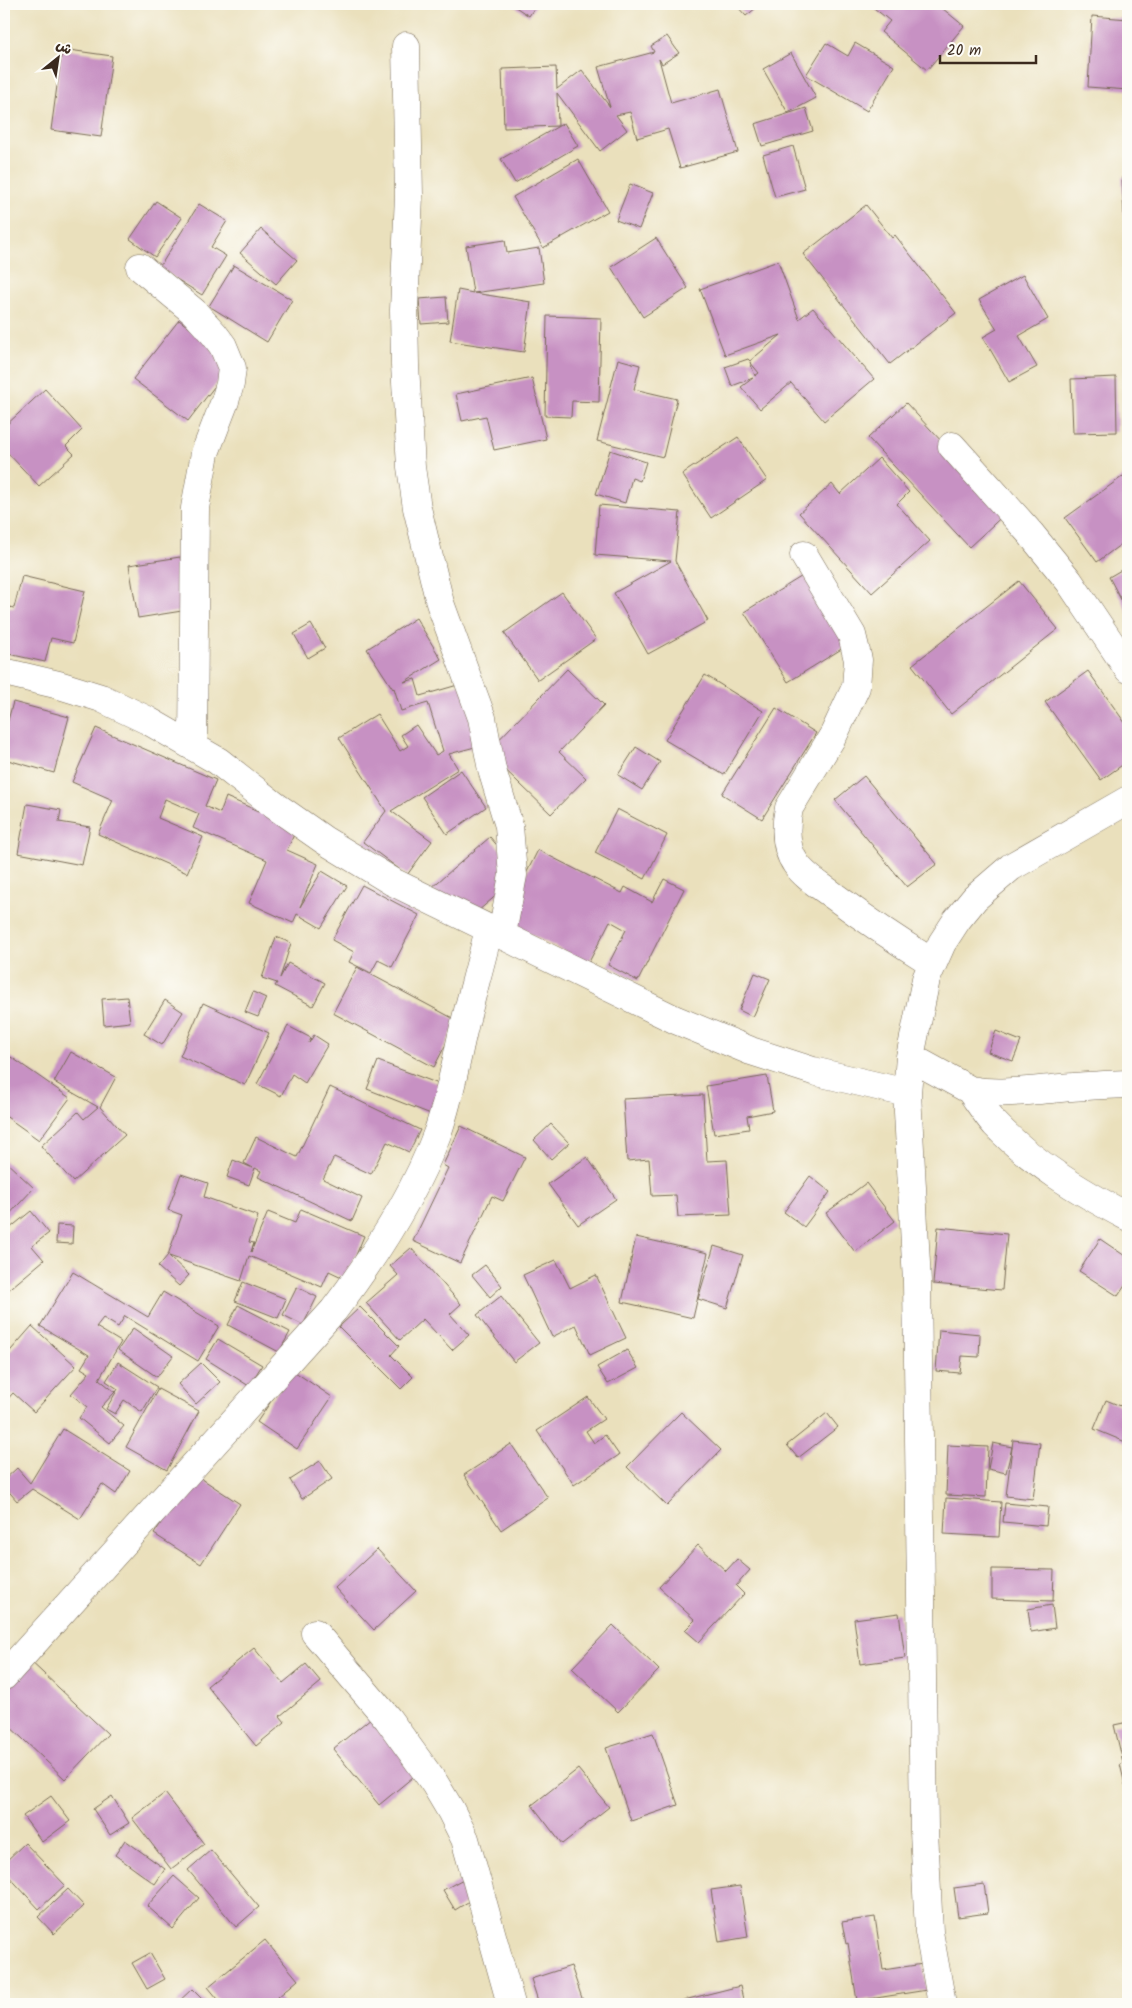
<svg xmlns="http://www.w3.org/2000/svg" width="1132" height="2008" viewBox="0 0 1132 2008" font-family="Kalam,'Playpen Sans Arabic',sans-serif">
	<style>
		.building { fill: #c791c3; fill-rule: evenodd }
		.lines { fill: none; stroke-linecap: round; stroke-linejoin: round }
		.minor-casing { stroke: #786a55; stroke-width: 29 }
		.minor { stroke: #fff; stroke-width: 28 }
	</style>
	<rect width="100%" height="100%" fill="#fdfcf7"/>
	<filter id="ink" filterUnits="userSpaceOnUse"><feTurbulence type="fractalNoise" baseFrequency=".02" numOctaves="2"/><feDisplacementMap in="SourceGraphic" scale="10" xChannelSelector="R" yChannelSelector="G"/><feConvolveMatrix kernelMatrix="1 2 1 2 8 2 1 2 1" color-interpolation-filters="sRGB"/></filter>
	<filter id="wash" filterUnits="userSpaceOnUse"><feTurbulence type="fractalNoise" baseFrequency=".0096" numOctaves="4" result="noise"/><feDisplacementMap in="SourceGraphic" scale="20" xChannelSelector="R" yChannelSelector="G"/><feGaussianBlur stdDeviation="1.12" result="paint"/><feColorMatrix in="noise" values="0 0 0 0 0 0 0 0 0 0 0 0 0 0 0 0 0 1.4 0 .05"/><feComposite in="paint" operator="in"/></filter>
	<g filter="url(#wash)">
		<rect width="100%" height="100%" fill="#eae0bc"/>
		<g id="blocks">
			<path class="building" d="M511 4H537L529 16Z
				M735 4H752L756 8 746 16Z
				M869 4H937L964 26 927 70 881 32 890 21Z
				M1092 16 1128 19V90L1088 87Z
				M667 36 679 53 662 64 659 59 671 103 720 89 738 152 680 168 668 129 637 138 630 112 616 115 627 130 600 151 557 93 558 126 504 128 502 69 556 67 557 89 582 70 610 107 598 67 654 52 651 46Z
				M826 43 848 56 855 43 894 66 867 111 806 75Z
				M62 49 112 56 101 137 51 130Z
				M791 53 816 98 788 113 763 69Z
				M806 108 813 131 762 146 755 124Z
				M564 123 578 146 515 183 501 159Z
				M793 146 805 189 775 197 763 155Z
				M578 159 608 211 543 248 513 197Z
				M1122 177H1128V215L1124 216Z
				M630 184 653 193 639 229 616 220Z
				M156 201 182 218 155 257 130 239Z
				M199 204 227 221 211 247 226 256 202 295 159 268Z
				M866 205 892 238 895 235 956 313 890 364 803 254Z
				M261 229 297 260 276 284 240 253Z
				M656 238 688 288 643 317 611 267Z
				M505 240 507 253 539 248 544 283 474 293 531 302 524 352 450 341 458 290 473 293 466 246Z
				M778 261 799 319 813 308 874 379 824 421 791 383 760 409 741 387 753 378 732 386 725 367 748 359 750 361 781 335 725 355 700 289ZM750 362 759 373 755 376Z
				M234 265 292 300 267 342 209 306Z
				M1023 275 1048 319 1019 336 1037 367 1009 382 983 337 997 329 979 300Z
				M446 297 448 322 421 324 419 299Z
				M547 316 601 318 599 402 572 401 571 417 545 416Z
				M179 320 234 361 188 421 133 379Z
				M618 359 640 365 634 389 677 399 663 457 597 441Z
				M1116 377 1117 432 1073 433 1071 379Z
				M532 378 546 439 494 450 486 416 462 421 456 394Z
				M45 389 82 430 66 446 74 454 39 486 4 449V427Z
				M906 403 1007 512 969 547 868 438Z
				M738 437 767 480 711 518 682 474Z
				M610 450 646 462 640 481 632 478 625 503 596 494Z
				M879 458 909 492 897 504 930 541 872 593 799 513 832 484 840 494Z
				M1126 474 1128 477V539L1097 562 1065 518Z
				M599 505 680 512 675 561 708 621 648 654 614 593 671 561 595 555Z
				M180 557 188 610 138 618 129 565Z
				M1128 566V613L1109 577Z
				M804 575 848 645 788 682 744 612Z
				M22 576 85 591 73 643 51 638 45 662 4 653V606L14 608Z
				M1019 581 1058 629 951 714 912 665Z
				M562 592 596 639 538 680 504 633Z
				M416 618 441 659 404 682 415 679 420 696 468 682 486 744 449 754 458 769 391 811 432 841 407 875 363 842 386 811 339 738 377 714 400 751 408 746 401 735 416 725 436 755 443 751 428 703 401 711 394 688 393 689 367 649Z
				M311 624 325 648 308 658 294 634Z
				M567 669 604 705 559 752 586 778 551 814 487 752Z
				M1088 671 1128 727V761L1101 780 1045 702Z
				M705 675 763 711 724 775 665 740Z
				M13 702 69 717 54 773 4 759V723L7 724Z
				M776 708 816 733 762 819 722 794Z
				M96 728 216 780 205 806 220 813 226 797 297 828 287 850 318 864 300 907 322 871 347 886 321 928 297 914 293 923 249 903 267 860 193 828 199 814 165 799 158 818 203 837 187 873 98 834 113 800 72 782Z
				M636 747 660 762 642 790 618 775Z
				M461 770 486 807 447 834 422 797Z
				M864 776 937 864 907 887 835 800Z
				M27 804 61 810 59 822 90 827 82 865 18 853Z
				M617 809 667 835 645 879 595 853Z
				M490 837 521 874 463 924 431 888Z
				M538 850 622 893 625 887 652 902 664 879 684 889 638 981 608 965 626 930 610 921 588 964 503 920Z
				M362 885 419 915 392 967 378 960 371 973 349 962 354 952 332 940Z
				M276 937 291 943 280 978 288 963 325 983 313 1006 275 986 277 983 262 978Z
				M357 967 458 1021 434 1067 333 1013Z
				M755 973 770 979 753 1017 739 1010Z
				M253 992 266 998 258 1017 245 1012Z
				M127 997 130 1022 104 1025 102 999Z
				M165 1000 183 1012 162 1045 144 1034Z
				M203 1003 269 1033 245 1085 180 1056Z
				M288 1026 311 1038 309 1043 314 1035 328 1044 305 1083 292 1074 281 1096 257 1084Z
				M996 1031 1021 1041 1013 1061 988 1052Z
				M71 1052 116 1077 100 1107 125 1135 73 1182 41 1146 78 1112 84 1119 98 1107 54 1082Z
				M11 1057 70 1098 39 1140 4 1115V1067Z
				M378 1061 447 1087 436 1116 367 1089Z
				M767 1076 773 1111 747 1116 749 1129 714 1134 706 1086Z
				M330 1087 420 1130 409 1152 387 1142 371 1174 334 1157 323 1179 362 1198 352 1221 258 1177 261 1171 255 1168 249 1185 227 1177 233 1160 253 1168 244 1163 256 1137 297 1157Z
				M703 1095 707 1161 727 1160 731 1215 678 1217 676 1195 652 1196 649 1159 627 1161 623 1099Z
				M551 1124 569 1143 551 1159 534 1140Z
				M461 1126 525 1157 503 1201 492 1196 460 1263 413 1241 448 1168 443 1165Z
				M587 1157 616 1199 578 1225 548 1184Z
				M4 1160 34 1188 4 1220Z
				M181 1174 208 1183 204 1197 258 1216 249 1242 254 1243 251 1252 268 1212 295 1223 301 1209 364 1236 346 1279 329 1271 322 1287 249 1256 241 1281 169 1256 189 1275 179 1286 158 1267 168 1255 182 1215 168 1210Z
				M810 1176 830 1192 804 1227 784 1212Z
				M866 1183 895 1221 855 1252 826 1213Z
				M31 1211 49 1233 32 1246 44 1260 6 1292 4 1289V1233Z
				M57 1225 73 1226 72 1244 56 1243Z
				M938 1227 1007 1234 1002 1290 933 1284Z
				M636 1237 708 1253 693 1318 622 1302Z
				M1100 1239 1128 1258V1281L1118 1296 1079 1271Z
				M714 1246 743 1255 727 1308 698 1299Z
				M411 1248 461 1304 450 1314 469 1335 452 1350 423 1319 400 1340 366 1303 398 1275 390 1266Z
				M556 1260 570 1288 596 1275 626 1338 590 1355 576 1325 552 1337 523 1275Z
				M485 1265 502 1286 490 1297 472 1275Z
				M73 1272 148 1317 163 1292 219 1326 198 1361 125 1316 118 1327 103 1318 96 1327 121 1342 99 1379 115 1392 101 1407 124 1426 110 1443 79 1418 87 1407 71 1394 89 1373 81 1368 89 1355 40 1326Z
				M243 1282 286 1299 278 1318 235 1301Z
				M297 1287 317 1297 303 1325 283 1315Z
				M501 1296 539 1343 514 1362 477 1315Z
				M238 1305 290 1332 279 1352 228 1325Z
				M360 1307 399 1346 391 1355 413 1377 401 1389 339 1327Z
				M32 1326 76 1366 34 1412 13 1393 4 1403V1358Z
				M133 1328 173 1356 157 1377 118 1350Z
				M939 1330 980 1334 979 1357 962 1356 960 1373 936 1371Z
				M218 1339 262 1365 249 1386 206 1359Z
				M627 1350 638 1368 608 1384 597 1367Z
				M118 1362 157 1387 142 1412 124 1400 115 1414 106 1409 118 1389 106 1381Z
				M201 1363 220 1382 196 1404 178 1384Z
				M292 1370 332 1397 297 1449 257 1422Z
				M158 1389 199 1411 167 1470 126 1447Z
				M588 1397 604 1419 586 1431 594 1443 605 1435 619 1455 574 1485 537 1431Z
				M1106 1400 1128 1409V1443L1094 1429Z
				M681 1412 721 1450 667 1506 627 1467Z
				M827 1413 838 1427 798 1458 787 1445Z
				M63 1429 130 1471 116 1494 102 1484 80 1519 32 1489 17 1501 4 1486V1480L17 1468 30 1483Z
				M1013 1440 1040 1443 1033 1499 1006 1496Z
				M993 1443 1012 1447 1006 1473 988 1469Z
				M511 1444 548 1498 501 1530 464 1475Z
				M948 1445 988 1447 986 1497 946 1495Z
				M320 1461 332 1479 302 1499 290 1480Z
				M193 1473 240 1504 201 1564 154 1534Z
				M946 1498 1001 1502 999 1537 944 1534Z
				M1005 1503 1048 1507 1046 1526 1003 1522Z
				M698 1545 726 1571 737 1559 750 1570 736 1586 744 1594 699 1642 685 1630 695 1620 659 1587Z
				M377 1549 416 1591 374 1630 335 1588Z
				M992 1569 1054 1570 1053 1601 992 1599Z
				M1052 1605 1055 1628 1031 1632 1028 1609Z
				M899 1613 905 1658 860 1664 854 1619Z
				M613 1625 659 1670 618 1712 572 1668Z
				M254 1648 283 1683 306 1664 321 1682 280 1716 285 1722 256 1746 207 1686Z
				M27 1658 108 1734 65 1779 4 1721V1682Z
				M377 1713 424 1768 379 1805 333 1749Z
				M1128 1722V1761L1123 1762 1114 1725Z
				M653 1733 678 1805 631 1821 606 1748Z
				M1128 1762V1797L1120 1764Z
				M578 1769 609 1807 562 1844 532 1805Z
				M165 1793 204 1844 171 1869 132 1818Z
				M51 1796 70 1821 42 1842 23 1816Z
				M112 1796 129 1823 110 1835 93 1809Z
				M125 1840 165 1869 155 1884 115 1855Z
				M25 1843 65 1885 39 1909 4 1871V1863Z
				M211 1850 259 1907 236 1927 188 1870Z
				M174 1876 199 1898 173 1929 147 1906Z
				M465 1878 476 1897 455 1910 443 1890Z
				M984 1884 988 1913 958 1917 954 1888Z
				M740 1886 748 1937 719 1942 711 1890Z
				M68 1889 84 1906 54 1934 38 1917Z
				M875 1917 883 1970 923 1964 927 1990 857 2001 848 1943 846 1944 842 1922Z
				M265 1940 298 1980 278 1997 283 2004H222L208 1987Z
				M150 1953 165 1979 147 1989 132 1963Z
				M571 1966 584 2004H539L531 1979Z
				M740 1986 744 2004H668Z
				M192 1989 207 2004H176Z"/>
		</g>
	</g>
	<g filter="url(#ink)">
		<use href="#blocks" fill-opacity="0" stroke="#786a55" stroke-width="1"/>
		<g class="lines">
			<g class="minor-casing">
				<path id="minor" d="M406 46 409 195 404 310 405 365 411 467 417 508 440 603 482 718 492 770 509 826 513 875 502 934
					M140 267 194 312 214 334 223 346 232 368 230 384 225 401 205 453 195 508 193 746
					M952 446 1030 533 1069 581 1128 669
					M804 555 852 635 858 660 856 687 834 734 789 808C785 827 784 847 796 864 805 877 821 886 834 896 866 920 899 942 933 963
					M4 672 59 685 101 698 147 720 218 761 274 805 324 840 393 882 676 1020 751 1051 813 1071 907 1093
					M910 1057 970 1090C998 1095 1023 1091 1051 1089 1077 1086 1102 1085 1128 1084
					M970 1090C978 1101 986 1114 995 1124 1032 1163 1081 1192 1128 1217
					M315 1633 388 1719 435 1784 451 1811 465 1839 511 2004
					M4 1676 334 1310C375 1256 413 1198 437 1134 449 1101 455 1066 463 1031 471 997 481 963 489 929
					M942 2004 929 1932 924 1831 917 1282 907 1093 910 1057 926 979 942 943 957 920 975 898 1011 867 1128 800"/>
			</g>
			<use href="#minor" class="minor"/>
		</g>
	</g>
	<rect width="1132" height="2008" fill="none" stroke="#fdfcf7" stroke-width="20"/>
	<g transform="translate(58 58) rotate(30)" stroke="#fdfcf7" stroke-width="4" paint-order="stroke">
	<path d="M0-4L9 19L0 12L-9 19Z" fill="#3b2a1e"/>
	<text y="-8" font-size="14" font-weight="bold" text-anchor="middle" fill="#3b2a1e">ش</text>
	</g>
	<path d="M940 55v8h96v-8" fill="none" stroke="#3b2a1e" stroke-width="2.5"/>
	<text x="947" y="55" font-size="15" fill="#3b2a1e" stroke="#fdfcf7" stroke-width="4" paint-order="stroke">20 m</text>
</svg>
